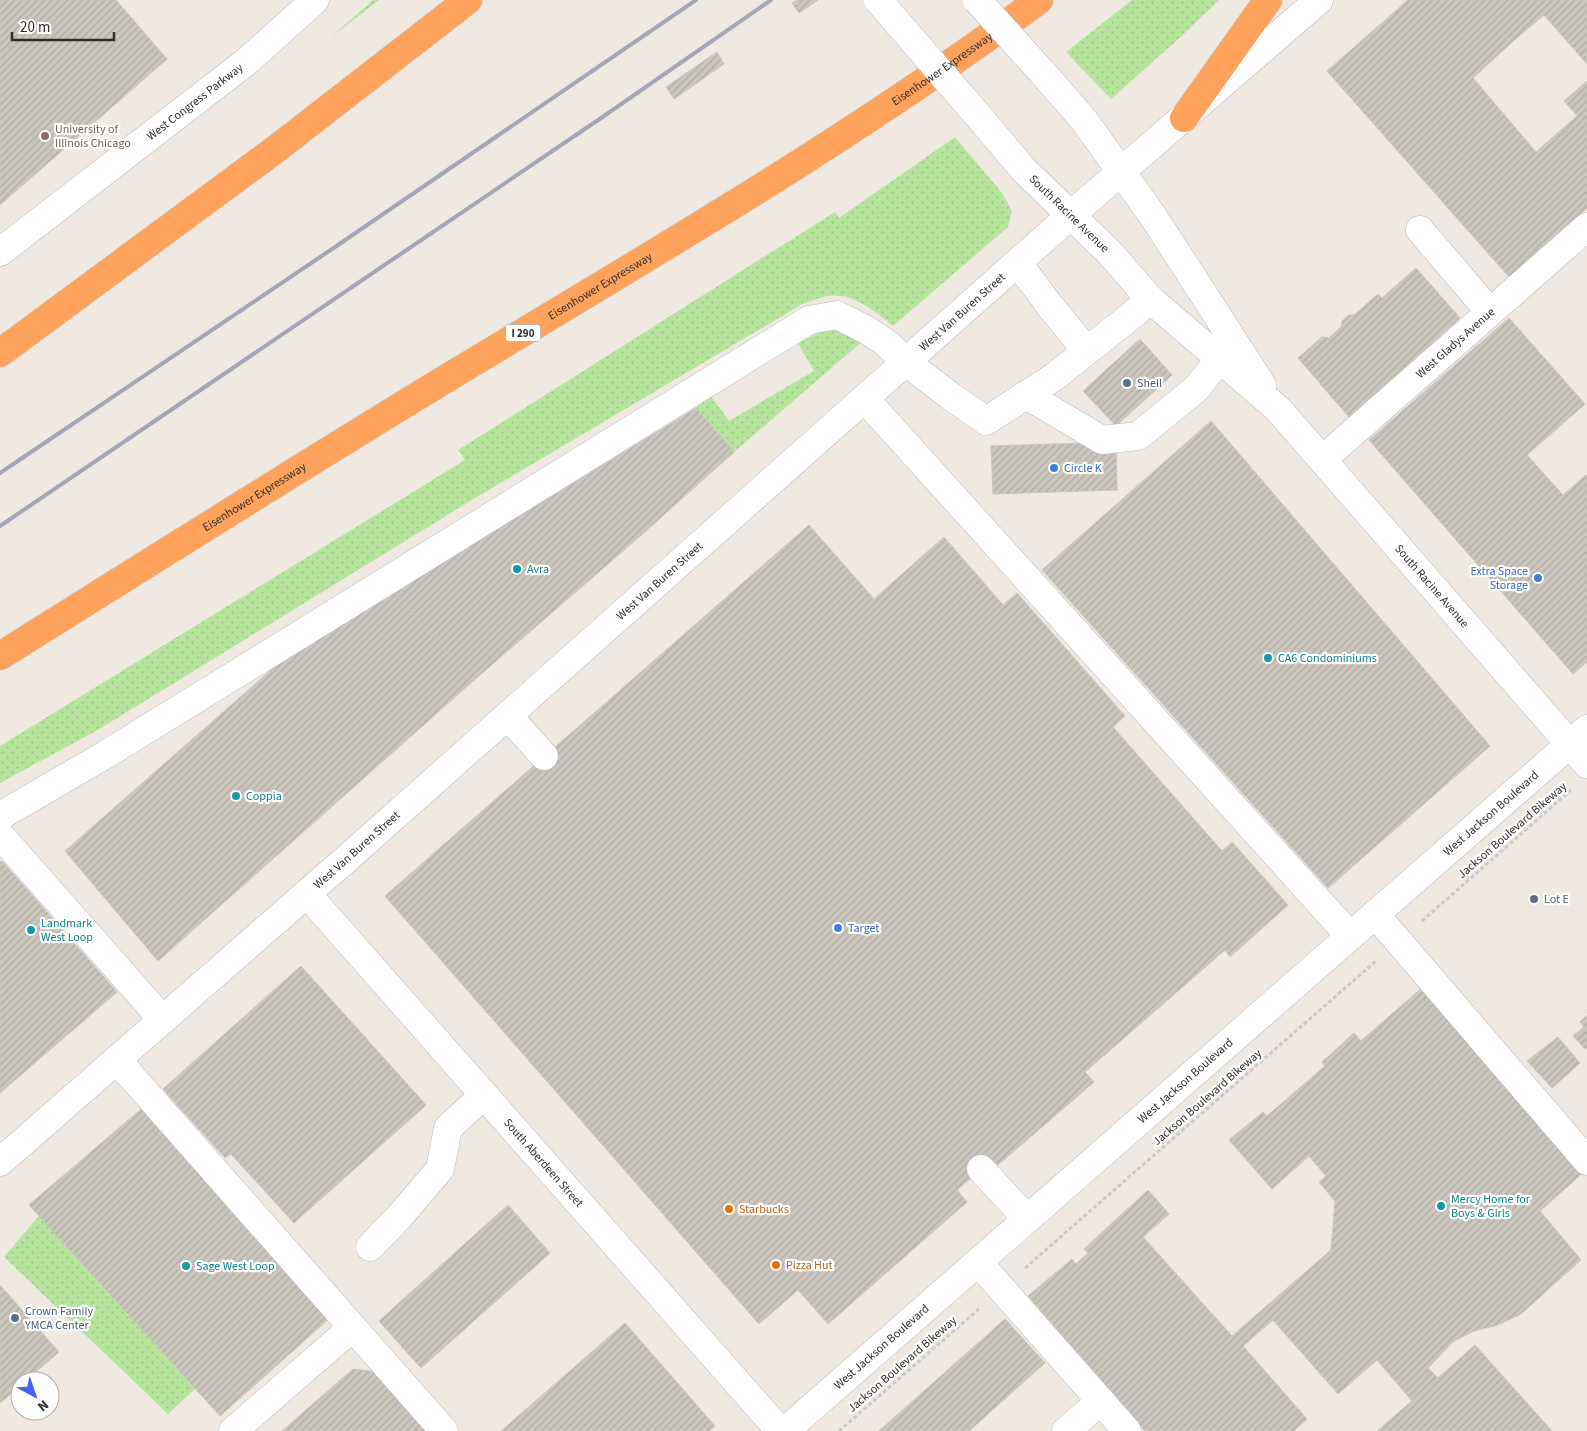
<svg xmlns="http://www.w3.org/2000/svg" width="1587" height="1431" viewBox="0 0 1587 1431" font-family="'Source Sans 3',sans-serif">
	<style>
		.grass { fill: url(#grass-dots) }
		.building { fill: url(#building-hatch); stroke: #cbc5ba }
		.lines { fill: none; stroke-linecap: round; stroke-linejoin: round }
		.minor-casing { stroke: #b4b7c1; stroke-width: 29 }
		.highway-casing { stroke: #c9c9c9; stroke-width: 29 }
		.path { stroke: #c9c9c9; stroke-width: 3; stroke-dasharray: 4 2.5; stroke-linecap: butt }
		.minor { stroke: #fff; stroke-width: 28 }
		.highway { stroke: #ffa35c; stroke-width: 28 }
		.rail { stroke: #a3a6b8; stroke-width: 4 }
		.minor-bridge-casing { stroke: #b4b7c1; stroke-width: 29; stroke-linecap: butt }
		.minor-bridge { stroke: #fff; stroke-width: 28 }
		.education-dot { fill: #8d6e63; stroke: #fff; stroke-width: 2 }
		.service-dot { fill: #5c6f8a; stroke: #fff; stroke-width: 2 }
		.shop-dot { fill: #3f7fe0; stroke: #fff; stroke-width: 2 }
		.culture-dot { fill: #0f9aa8; stroke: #fff; stroke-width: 2 }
		.food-dot { fill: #e8710a; stroke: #fff; stroke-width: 2 }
		.labels { text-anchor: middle; stroke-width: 4.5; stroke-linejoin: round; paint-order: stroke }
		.shield { fill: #fff; stroke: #6d6d6d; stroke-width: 1 }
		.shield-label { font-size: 11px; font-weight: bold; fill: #2e2e2e }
		.street-label { font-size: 12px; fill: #2e2e2e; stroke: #fff }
		.education-label { font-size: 12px; fill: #785e54; stroke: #fff; text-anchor: start }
		.service-label { font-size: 12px; fill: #4e5e75; stroke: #fff; text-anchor: start }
		.shop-label { font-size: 12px; fill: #366cbe; stroke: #fff; text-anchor: start }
		.culture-label { font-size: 12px; fill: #0d838f; stroke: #fff; text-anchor: start }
		.food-label { font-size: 12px; fill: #c56008; stroke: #fff; text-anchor: start }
	</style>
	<defs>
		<pattern id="grass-dots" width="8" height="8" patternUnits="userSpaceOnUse" patternTransform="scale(1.25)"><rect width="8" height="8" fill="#b6e59e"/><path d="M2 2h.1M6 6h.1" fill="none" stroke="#9dc588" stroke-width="1.8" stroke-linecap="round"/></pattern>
		<pattern id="building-hatch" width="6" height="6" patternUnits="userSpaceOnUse" patternTransform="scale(1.25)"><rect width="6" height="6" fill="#cbc7bf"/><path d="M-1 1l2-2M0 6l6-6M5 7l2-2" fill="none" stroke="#afaba4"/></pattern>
	</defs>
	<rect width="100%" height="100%" fill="#efe9e1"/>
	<path class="grass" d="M374 0H379L330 38 373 0Z
		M1132 0H1219L1184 34 1111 99 1066 52Z
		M955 137 1002 193 1012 211 1008 227 893 326C875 311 853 292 827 296 819 298 812 301 804 303L480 495 96 731 0 783V746L465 460 458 450 835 212 839 218Z
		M839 330 864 340 734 452 696 408 711 396 729 421 814 371 798 343 821 332Z
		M39 1216 195 1389 168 1414 4 1257Z"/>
	<path class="building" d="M0 0H116L167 59 0 205Z
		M797 0H818L799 13 792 3Z
		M1408 0H1473L1511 43 1473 78 1536 152 1577 116 1587 127V208L1509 277 1327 71Z
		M1473 0H1587V64L1544 15 1511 43Z
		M717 52 724 64 674 99 666 87Z
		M1587 81V127L1564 101Z
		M1416 268 1460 318 1349 417 1298 358 1322 337 1329 338 1341 327 1342 321 1349 315H1354L1378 294 1382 298Z
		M1509 318 1585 404 1527 455 1563 495 1587 474V662L1573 674 1369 440Z
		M1140 339 1172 375 1116 426 1083 391Z
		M696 408 734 452 638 538 585 476Z
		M1211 421 1490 746 1328 888 1042 570Z
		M1116 442 1117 490 993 494 991 446Z
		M585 476 638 538 472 682 394 591Z
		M809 525 874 599 944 537 1003 605 1017 593 1125 716 1113 727 1222 851 1232 842 1288 905 1230 957 1225 950 1085 1072 1094 1082 998 1165 992 1160 957 1190 967 1202 828 1324 798 1290 759 1324 385 896Z
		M394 591 472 682 158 961 65 851 278 664Z
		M2 861 117 992 0 1093V862Z
		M301 966 426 1105 294 1223 231 1154 225 1158 163 1089Z
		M1424 986 1585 1171 1540 1211 1581 1260 1521 1314 1498 1325 1474 1331 1454 1341 1428 1368 1438 1378 1412 1401 1377 1360 1338 1394 1273 1320 1243 1346 1307 1419 1294 1431H1145L1028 1296 1072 1259 1076 1264 1088 1253 1084 1249 1148 1190 1169 1214 1143 1237 1232 1336 1331 1250 1335 1201 1319 1182 1326 1176 1309 1156 1272 1189 1229 1140 1263 1112 1267 1116 1325 1066 1322 1062 1354 1033 1361 1041Z
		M1587 1015V1047L1585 1049 1573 1036 1584 1027 1580 1022Z
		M1558 1037 1580 1063 1552 1088 1527 1061Z
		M147 1104 331 1317 220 1416 29 1205Z
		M508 1205 550 1253 421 1368 379 1321Z
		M0 1285 59 1352 25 1381H20V1386L0 1403Z
		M1005 1319 1045 1363 969 1431H879Z
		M625 1323 715 1426 709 1431H501Z
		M1475 1345 1552 1431H1377L1412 1401Z
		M353 1369 377 1372 429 1431H282Z"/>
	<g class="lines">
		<g class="minor-casing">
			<g id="minor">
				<path d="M1041 71 1083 119 1153 216 1262 385"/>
				<path id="s1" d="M980 118 1023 169 1110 253 1150 299 1278 409 1587 764"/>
				<path d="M1420 230 1490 312"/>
				<path id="s2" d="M0 252 246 62 315 0"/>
				<path d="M1018 263 1050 306 1087 351"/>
				<path d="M1026 395 1102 440 1138 436 1196 389 1220 359"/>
				<path d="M865 399 1350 936"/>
				<path id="s3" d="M1323 459 1587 227"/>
				<path d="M508 716 544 756"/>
				<path d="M0 816 105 755 809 320 837 315 865 329 885 342 906 362 949 395 986 421 1054 377 1131 316 1150 299"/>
				<path d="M0 835 163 1020"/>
				<path id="s4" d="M307 894 780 1431"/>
				<path d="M1375 914 1587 1161"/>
				<path d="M117 1060 444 1431"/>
				<path id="s5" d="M0 1162 344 861 1071 215 1319 0"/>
				<path d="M981 1169 1027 1219"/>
				<path d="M370 1247 400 1216 440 1169 448 1128 484 1095"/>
				<path d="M978 1262 1127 1431"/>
				<path d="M233 1431 352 1328"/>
				<path id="s6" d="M785 1431 1587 729"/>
				<path d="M1066 1431 1101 1401"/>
			</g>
		</g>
		<g class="highway-casing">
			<g id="highway">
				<path d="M1184 118 1268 0"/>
				<path d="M0 353 276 149 468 0"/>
				<path id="s7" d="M0 656C155 559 310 461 467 366 661 249 857 135 1039 0"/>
			</g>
		</g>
		<path class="path" d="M1422 921 1571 790
			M1025 1268 1376 961
			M839 1431 979 1309"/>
		<use href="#minor" class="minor"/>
		<use href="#highway" class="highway"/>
		<path class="rail" d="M0 473 338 245 696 0
			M0 526 604 116 771 0"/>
		<g class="minor-bridge-casing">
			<path id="minor-bridge" d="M878 0 980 118
				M977 0 1041 71"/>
		</g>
		<use href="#minor-bridge" class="minor-bridge"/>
	</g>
	<circle class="education-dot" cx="45" cy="136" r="5"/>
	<g class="service-dot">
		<circle cx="1127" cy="383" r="5"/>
		<circle cx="1534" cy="899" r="5"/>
		<circle cx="15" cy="1318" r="5"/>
	</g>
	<g class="shop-dot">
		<circle cx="1054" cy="468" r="5"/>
		<circle cx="1538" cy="578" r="5"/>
		<circle cx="838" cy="928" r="5"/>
	</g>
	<g class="culture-dot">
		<circle cx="517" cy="569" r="5"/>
		<circle cx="1268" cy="658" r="5"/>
		<circle cx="236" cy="796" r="5"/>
		<circle cx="31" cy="930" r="5"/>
		<circle cx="1441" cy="1206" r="5"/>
		<circle cx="186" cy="1266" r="5"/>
	</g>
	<g class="food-dot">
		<circle cx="729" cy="1209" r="5"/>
		<circle cx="776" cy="1265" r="5"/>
	</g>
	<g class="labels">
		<rect class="shield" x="505.5" y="324.5" width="35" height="17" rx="4"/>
		<g class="shield-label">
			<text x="523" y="337">I 290</text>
		</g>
		<g class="street-label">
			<text dy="4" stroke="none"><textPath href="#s7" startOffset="1110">Eisenhower Expressway</textPath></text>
			<text dy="4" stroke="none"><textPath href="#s2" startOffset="246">West Congress Parkway</textPath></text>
			<text dy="4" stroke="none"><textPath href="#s1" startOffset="131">South Racine Avenue</textPath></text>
			<text dy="4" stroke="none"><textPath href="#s7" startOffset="705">Eisenhower Expressway</textPath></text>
			<text dy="4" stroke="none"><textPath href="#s5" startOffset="1284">West Van Buren Street</textPath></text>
			<text dy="4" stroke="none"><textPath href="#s3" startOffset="176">West Gladys Avenue</textPath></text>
			<text dy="4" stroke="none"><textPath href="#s7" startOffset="300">Eisenhower Expressway</textPath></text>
			<text dy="4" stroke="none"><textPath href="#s5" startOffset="879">West Van Buren Street</textPath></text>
			<text dy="4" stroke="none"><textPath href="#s1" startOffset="652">South Racine Avenue</textPath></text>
			<text dy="4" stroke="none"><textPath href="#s6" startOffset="938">West Jackson Boulevard</textPath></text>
			<text transform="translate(1512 830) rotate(-41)" y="4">Jackson Boulevard Bikeway</text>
			<text dy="4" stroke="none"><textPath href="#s5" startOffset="474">West Van Buren Street</textPath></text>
			<text dy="4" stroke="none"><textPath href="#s6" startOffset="532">West Jackson Boulevard</textPath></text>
			<text transform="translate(1207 1097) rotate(-41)" y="4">Jackson Boulevard Bikeway</text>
			<text dy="4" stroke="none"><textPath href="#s4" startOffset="358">South Aberdeen Street</textPath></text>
			<text dy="4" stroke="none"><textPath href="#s6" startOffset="128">West Jackson Boulevard</textPath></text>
			<text transform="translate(902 1364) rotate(-41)" y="4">Jackson Boulevard Bikeway</text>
		</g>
		<g class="education-label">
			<text x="55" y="133">University of<tspan x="55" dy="14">Illinois Chicago</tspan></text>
		</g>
		<g class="service-label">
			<text x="1137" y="387">Shell</text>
			<text x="1544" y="903">Lot E</text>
			<text x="25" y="1315">Crown Family<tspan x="25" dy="14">YMCA Center</tspan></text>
		</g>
		<g class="shop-label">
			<text x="1064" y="472">Circle K</text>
			<text x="1528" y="575" text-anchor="end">Extra Space<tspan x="1528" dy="14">Storage</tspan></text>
			<text x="848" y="932">Target</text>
		</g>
		<g class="culture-label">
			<text x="527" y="573">Avra</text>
			<text x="1278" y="662">CA6 Condominiums</text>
			<text x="246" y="800">Coppia</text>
			<text x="41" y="927">Landmark<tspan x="41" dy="14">West Loop</tspan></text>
			<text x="1451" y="1203">Mercy Home for<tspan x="1451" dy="14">Boys &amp; Girls</tspan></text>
			<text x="196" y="1270">Sage West Loop</text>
		</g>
		<g class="food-label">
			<text x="739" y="1213">Starbucks</text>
			<text x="786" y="1269">Pizza Hut</text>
		</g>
	</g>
	<g transform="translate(35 1396) rotate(140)"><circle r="24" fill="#ffffff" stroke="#ababab"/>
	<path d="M0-4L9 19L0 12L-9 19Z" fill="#4264fb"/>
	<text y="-8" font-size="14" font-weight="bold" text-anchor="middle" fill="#2e2e2e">N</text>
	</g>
	<path d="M12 32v8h102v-8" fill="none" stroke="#2e2e2e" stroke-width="2.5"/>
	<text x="20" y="32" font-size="15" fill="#2e2e2e" stroke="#ffffff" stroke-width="4" paint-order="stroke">20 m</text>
</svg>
